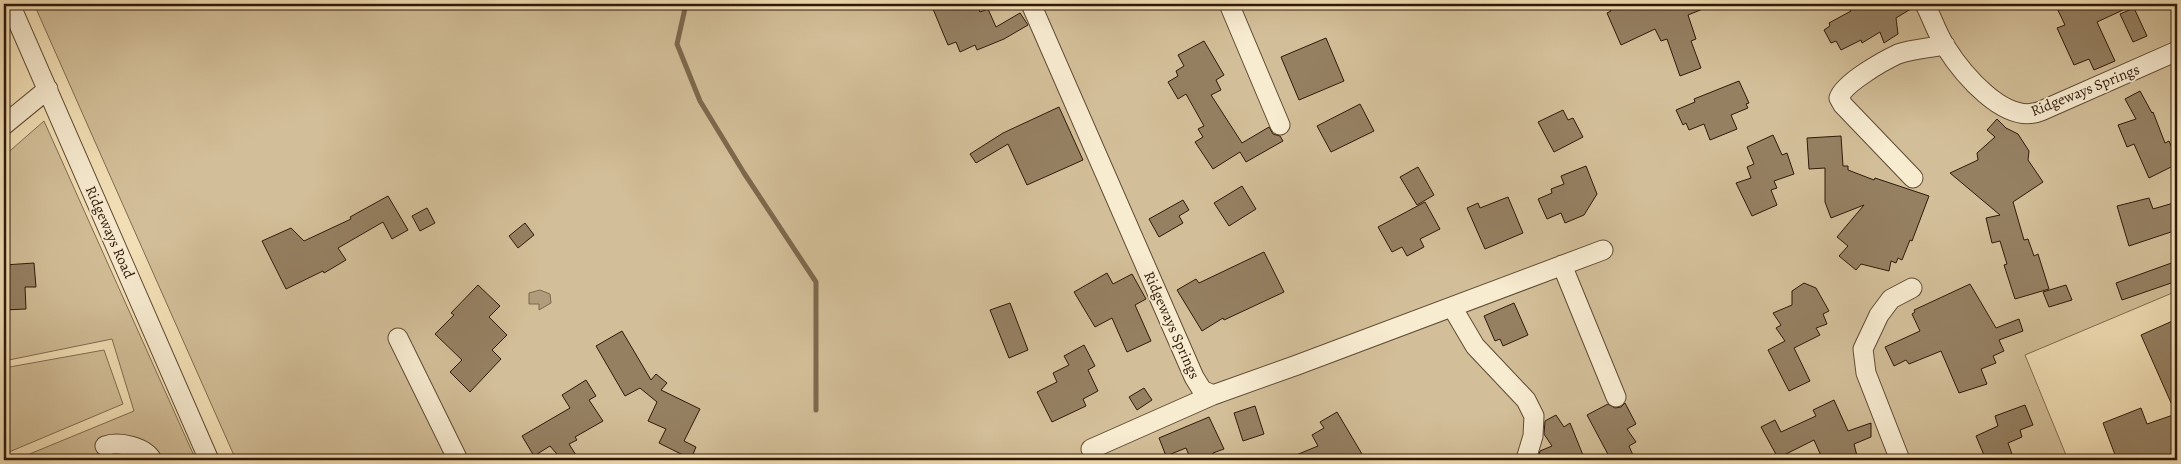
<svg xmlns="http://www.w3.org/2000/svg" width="2181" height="464" viewBox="0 0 2181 464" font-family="Alegreya,serif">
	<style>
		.green { fill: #d2be98; stroke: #816c50 }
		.water { fill: #b19c7b; stroke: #7d684d }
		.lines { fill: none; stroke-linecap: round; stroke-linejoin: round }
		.stream { stroke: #7d684d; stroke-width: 5 }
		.building { fill: #958062; stroke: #301908 }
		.minor-casing { stroke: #614b34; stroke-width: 21 }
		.minor { stroke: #f7ebd0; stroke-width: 19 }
		.labels { text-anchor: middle; stroke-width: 4; stroke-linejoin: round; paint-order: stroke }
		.street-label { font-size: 15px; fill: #301908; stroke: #f7ebd0 }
	</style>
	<rect width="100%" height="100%" fill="#f3e0b6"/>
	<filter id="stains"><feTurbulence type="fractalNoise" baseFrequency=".004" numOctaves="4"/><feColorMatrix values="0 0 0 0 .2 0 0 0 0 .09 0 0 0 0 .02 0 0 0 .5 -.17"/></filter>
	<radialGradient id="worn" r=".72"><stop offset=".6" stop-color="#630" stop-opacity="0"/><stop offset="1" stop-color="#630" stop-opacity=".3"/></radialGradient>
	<path class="green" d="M34 4H2177V291L2025 355 2068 460H236Z
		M44 121 186 438 196 460H15L134 411 112 339 4 361V156Z
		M104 350 123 404 9 452 11 460H4V368Z"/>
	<path class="water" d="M540 290 550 294 551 303 539 310V304H529V293Z"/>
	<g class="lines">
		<path class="stream" d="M686 4 677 44 700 101 744 173 816 282V410"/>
	</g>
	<path class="building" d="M946 4H976L980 12 988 9 996 27 1020 13 1028 25 1004 39 977 50 975 45 960 52 956 42 948 45 933 9Z
		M1607 4H1715L1688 15 1696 39 1691 41 1701 68 1680 76 1667 39 1661 41 1655 29 1621 45 1607 13 1611 11Z
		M1860 4H1883L1885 9 1894 4H1914V7L1896 18 1898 34 1884 43 1880 32 1862 43 1861 40 1841 50 1836 41 1831 43 1824 30 1830 26 1829 23 1851 11 1850 10Z
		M2055 4H2136L2097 22 2115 61 2094 70 2089 59 2074 65 2057 28 2065 25Z
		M2134 8 2147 36 2133 42 2120 14Z
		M1326 38 1344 81 1299 100 1281 57Z
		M1204 41 1224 75 1216 80 1221 90 1211 95 1242 143 1269 127 1273 134 1280 136 1283 141 1246 162 1240 152 1213 169 1195 142 1203 137 1198 129 1204 126 1186 94 1178 99 1168 82 1178 76 1176 71 1184 66 1178 55Z
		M1739 81 1749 103 1746 104 1748 108 1731 115 1737 129 1710 140 1704 124 1689 130 1686 123 1683 125 1676 110 1695 102 1694 99Z
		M2140 91 2152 113 2153 112 2165 143 2169 141 2177 160V164L2149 178 2134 144 2127 147 2118 125 2136 119 2125 99Z
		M1360 104 1374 131 1331 152 1317 126Z
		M1059 107 1083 160 1027 185 1008 144 976 163 970 154 1003 133Z
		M1563 110 1568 120 1573 118 1583 137 1554 152 1538 122Z
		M1997 119 2006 128 2018 134 2029 151 2028 160 2043 182 2013 202 2024 240 2028 239 2034 256 2038 254 2049 289 2015 299 2004 265 2007 264 2000 241 1992 243 1986 218 2000 215 1950 173 1978 160 1977 153 1995 137 1987 130Z
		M1773 135 1782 155 1787 153 1794 174 1774 181 1777 188 1771 190 1777 205 1752 216 1736 183 1751 178 1747 167 1754 164 1747 147Z
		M1841 136 1843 166H1848V170L1874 180 1875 178 1929 196 1912 241 1910 240 1902 260 1898 258 1896 263 1891 261 1889 271 1861 264 1856 270 1839 256 1848 246 1837 237 1864 205 1831 218 1825 202V168L1809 169 1807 138Z
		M1586 166 1597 194 1584 215 1565 223 1561 213 1547 219 1538 199 1552 193 1551 189 1564 184 1561 176Z
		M1418 167 1434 195 1417 205 1400 177Z
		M1242 186 1256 209 1229 226 1214 203Z
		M388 196 408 230 392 239 383 222 338 248 346 260 324 273 323 271 286 289 262 241 291 228 304 241 351 219 350 217Z
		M1508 197 1523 233 1485 249 1467 208 1478 203 1480 208Z
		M2149 198 2153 209 2177 202V230L2129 246 2117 206Z
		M1183 200 1189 210 1179 216 1183 223 1159 237 1149 219Z
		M1425 202 1440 229 1420 239 1424 247 1407 256 1402 247 1392 252 1378 227Z
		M427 208 435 223 420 231 412 216Z
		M525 223 534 235 518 248 509 236Z
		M1264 252 1284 292 1224 320 1223 318 1202 331 1177 290 1196 279 1199 283Z
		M2177 261V281L2122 300 2116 283Z
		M34 263 36 287H25L26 309 4 310V265Z
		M1107 273 1113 284 1132 274 1146 299 1135 305 1151 341 1127 352 1112 318 1095 327 1074 292Z
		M1804 283 1816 288 1829 311 1823 314 1827 324 1816 328 1820 335 1794 348 1810 381 1789 391 1768 350 1785 341 1776 328 1781 325 1773 313 1792 305V291Z
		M1970 284 1996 328 2019 319 2023 331 1999 340 2004 351 1993 356 1996 363 1981 369 1987 384 1959 393 1941 351 1909 364 1906 360 1894 366 1885 347 1920 331 1912 314 1915 312 1914 310Z
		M478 285 500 306 489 317 507 335 492 350 501 359 470 392 450 372 462 360 435 334 454 315 451 313Z
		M2066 285 2072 300 2049 307 2043 292Z
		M1010 303 1028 350 1009 358 990 310Z
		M1514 303 1528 335 1503 346 1500 339 1495 341 1484 316Z
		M2177 319V460H2117L2103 423 2141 408 2147 424 2176 414 2141 335Z
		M622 331 651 380 656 374 667 383 661 390 700 409 684 441 696 447 691 459 659 443 666 429 648 421 657 402 640 388 625 396 596 346Z
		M1084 345 1095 366 1088 370 1098 391 1083 399 1086 406 1052 422 1037 392 1057 382 1053 373 1069 365 1064 356Z
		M586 380 596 396 589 400 603 421 575 437 577 440 569 444 579 460H562L550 446 534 456 522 436 570 408 562 395Z
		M1144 388 1152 400 1137 410 1129 397Z
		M1834 400 1848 431 1871 423V437L1854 444 1858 460H1823L1814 440 1778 458 1761 427 1775 420 1781 432 1816 416 1813 410Z
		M1625 403 1636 424 1627 429 1636 442 1629 446 1635 460H1611L1587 415 1608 404 1615 408 1621 407Z
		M2025 405 2033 425 2020 430 2022 437 2008 443 2013 457 2005 460H1986L1976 436 1998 426 1995 416Z
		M1255 406 1264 434 1243 441 1234 413Z
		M1337 412 1362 454 1352 460H1284L1318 446 1312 435 1324 428 1320 422Z
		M1556 415 1564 427 1570 423 1585 460H1537L1540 451 1552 446 1544 434 1545 421Z
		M1209 417 1224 449 1213 453 1216 460H1191L1186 448 1166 456 1159 438Z"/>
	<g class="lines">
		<g class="minor-casing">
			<path id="minor" d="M10 4 209 460
				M1031 4 1194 377 1202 390 1213 395
				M1229 4 1280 125
				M1925 4C1932 18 1937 33 1945 46 1962 73 2005 126 2041 111L2177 51
				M4 125 48 89
				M1913 178 1843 105 1839 98C1844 83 1883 61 1898 54 1912 49 1930 48 1945 45
				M1562 265 1616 397
				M1452 307 1475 346 1526 400 1534 416 1533 436 1527 456
				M398 338 458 460
				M105 446C119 441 145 447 152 460
				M1091 449 1213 395 1297 365 1603 250
				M1900 460 1866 373 1863 349 1879 315 1891 299 1912 288"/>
		</g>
		<use href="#minor" class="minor"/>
	</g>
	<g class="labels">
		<g class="street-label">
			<text transform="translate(2085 90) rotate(-22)" y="5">Ridgeways Springs</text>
			<text transform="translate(110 232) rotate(66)" y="5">Ridgeways Road</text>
			<text transform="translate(1172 325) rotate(66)" y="5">Ridgeways Springs</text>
		</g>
	</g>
	<rect width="2181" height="464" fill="none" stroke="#f3e0b6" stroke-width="20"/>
	<rect x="5" y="5" width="2171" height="454" fill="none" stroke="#301908" stroke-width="2.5"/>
	<rect x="10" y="10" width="2161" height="444" fill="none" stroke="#301908"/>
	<rect width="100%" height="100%" filter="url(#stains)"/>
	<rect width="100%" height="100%" fill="url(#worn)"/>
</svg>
